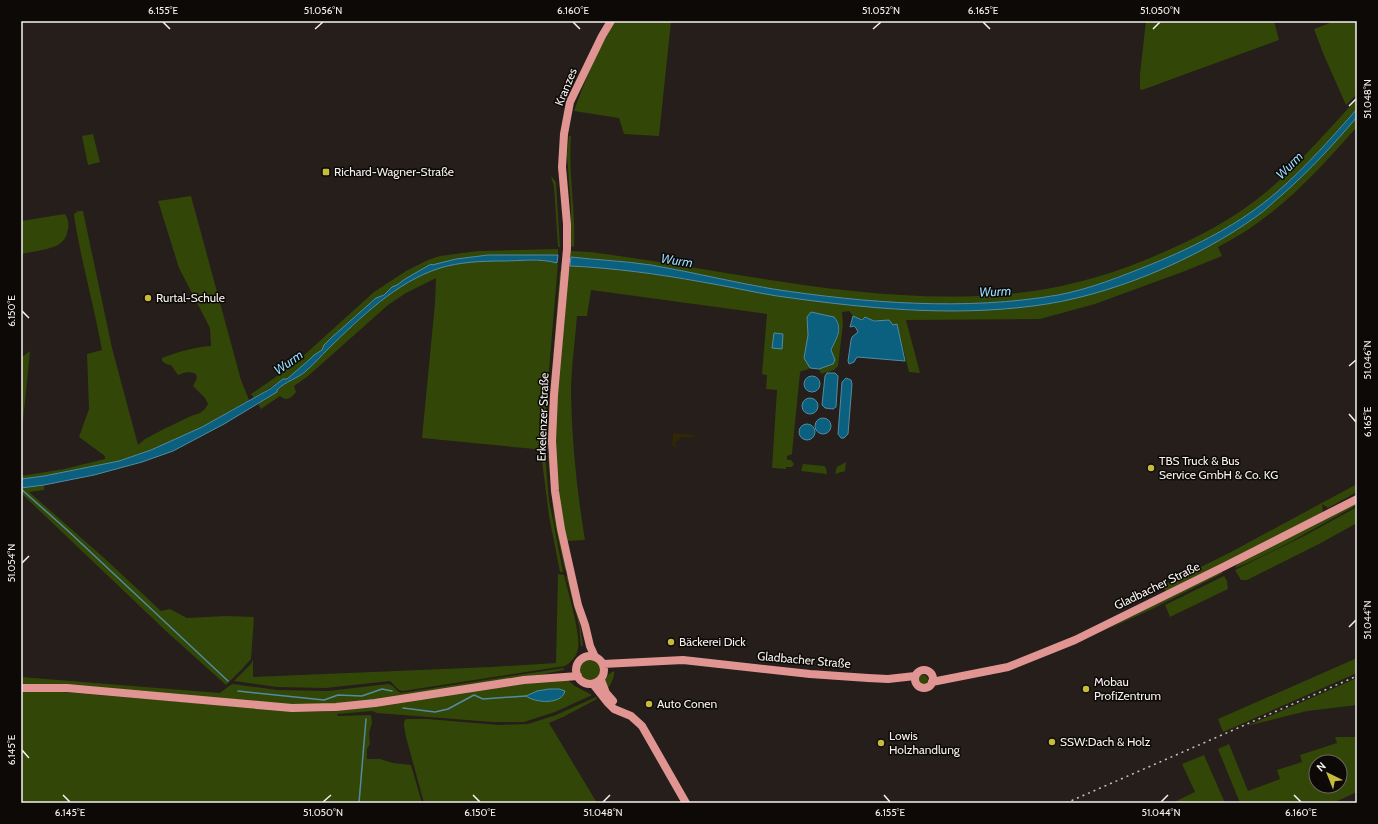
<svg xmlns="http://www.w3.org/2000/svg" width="1378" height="824" viewBox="0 0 1378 824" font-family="Cabin,sans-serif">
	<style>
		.green { fill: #324607; fill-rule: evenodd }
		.sand { fill: #2f2705 }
		.water { fill: #0b607f; stroke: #528ca1 }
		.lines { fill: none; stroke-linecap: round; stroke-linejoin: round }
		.stream { stroke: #528ca1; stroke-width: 1.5 }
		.major { stroke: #e19593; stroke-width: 8 }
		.rail { stroke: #c7c1bf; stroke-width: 1.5; stroke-dasharray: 2 4; stroke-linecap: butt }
		.ticks { fill: none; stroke: #f6f1ef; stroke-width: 1.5 }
		.poi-dot { fill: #c7bb3b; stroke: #0c0907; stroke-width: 1.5 }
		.labels { text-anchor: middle; stroke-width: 3; stroke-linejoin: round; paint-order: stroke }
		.street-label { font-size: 12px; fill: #f6f1ef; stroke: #0c0907 }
		.poi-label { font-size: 12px; fill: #f6f1ef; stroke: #0c0907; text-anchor: start }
		.water-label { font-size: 13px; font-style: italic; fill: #97ddfe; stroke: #0c0907 }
		.neatline { fill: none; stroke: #f6f1ef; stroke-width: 1.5 }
		.ticks-label { font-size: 10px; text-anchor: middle; fill: #f6f1ef }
	</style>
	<rect width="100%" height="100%" fill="#251e1a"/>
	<path class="green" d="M615 21H671L659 136 624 134 619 118 574 111C585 80 598 49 615 21Z
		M1146 21H1274L1279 40 1142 90 1140 89V74Z
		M1335 21H1357V94L1346 105 1323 53 1314 29Z
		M1357 99V109C1331 137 1306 167 1277 192 1240 224 1196 246 1152 264 1122 276 1090 289 1058 295 966 311 865 303 773 289 732 282 692 272 651 265 625 261 598 259 571 257V251L590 252C733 270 881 310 1026 292 1074 286 1122 271 1166 251 1199 237 1232 219 1260 197 1296 168 1326 132 1357 99Z
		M1357 117V127C1327 160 1297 195 1260 221 1247 231 1233 239 1218 247L1222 256 1185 271 1095 304 1040 319 906 320 920 373 909 372 897 324 893 325 889 320H870L867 317C858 321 855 319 849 311L842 312 843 324 838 366 834 370 821 374 819 369 833 364C833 360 831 355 832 351 832 338 847 333 834 317L811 312 807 317 808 335 804 358 810 368 806 370 801 371 800 373 792 453V454L787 456V460H791L794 464 792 467H786V469L772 468 777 390 766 389 767 375 762 374 767 314 591 290 587 316H577C575 342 571 369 571 395 572 444 577 492 585 540L566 541C561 511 556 480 556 450 555 391 563 332 568 274L570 266 600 267 666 276 774 295 900 310 957 311 1003 309 1055 303 1173 263 1200 251 1230 234 1259 215 1319 159Z
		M93 134 100 162 88 165 82 136Z
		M569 136H571C568 173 576 210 574 247L571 246V207L567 155Z
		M551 176 556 182 560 247H558L554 187Z
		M191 196 241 380 249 400 202 427 151 450 119 461 44 476 21 479V476L64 469 105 459V456L79 437 89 409 87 354 102 350C94 305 81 261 74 216V214L78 211H83L112 348 138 445 145 439 164 429 191 416 200 413 205 409 208 404 205 398 193 386 197 378 196 374C190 371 184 372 178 375L171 365 166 364 162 361V358C178 352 194 347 211 346L210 328 179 268 158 201Z
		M65 214C68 218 69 224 68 229 67 232 67 235 65 238 59 250 33 251 21 254V221Z
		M558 249V255H488L456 259 439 264 432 265 431 264 405 279 400 284 389 290 383 295 376 298 331 338 322 350 314 355 309 360 287 379H283L254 398 251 394 292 366 374 292 406 271 428 260 440 256 478 251Z
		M540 261H551L558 264 546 405 545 450 422 438 435 303 436 278 406 293 388 305 307 377 294 386 296 392C291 398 287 402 280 396L261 409 258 404 277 392V390C286 382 298 378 307 370 315 363 322 355 329 348 359 319 401 278 442 267 474 259 507 261 540 261Z
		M560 271 562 272 549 447 547 449 550 395Z
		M30 351 23 421 21 426V358Z
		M541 453 545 455 549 500 563 572H560L549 516Z
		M548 455 550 457 566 569 565 571 554 520Z
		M846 462 845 471 835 474 837 467Z
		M803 464 824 466 826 468 827 474 801 471Z
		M1357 484V492L1328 508 1322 504 1323 511 1321 514 1166 591 1162 586 1229 553Z
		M44 485V490L29 492 103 557 161 611 170 609 187 618 225 616 254 617 251 659 241 670 226 685 167 632 21 493V488Z
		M1357 502V505C1317 527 1277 551 1235 568L1238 563Z
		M1357 507V523L1319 544 1247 580H1241L1235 570 1304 536Z
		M1221 572 1223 573 1150 610 1106 630 1148 608Z
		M558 574 564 575C568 592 581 634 578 649 577 656 571 662 565 666L403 691 399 690 390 681 325 688 277 687 234 681 251 664 253 660V677L491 667 556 663Z
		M566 576 568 577 580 624 583 646H581L579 625Z
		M1224 576 1227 581 1228 589 1170 617 1165 605Z
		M1357 658V673L1223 732 1218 719Z
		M580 670a10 10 0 1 1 20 0a10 10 0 1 1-20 0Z
		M564 668V670L539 675 352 703 299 706 58 684H21V677L220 693 229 686 233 684 277 690 328 691 388 684C394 685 396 691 401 693Z
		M614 671C615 676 611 685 607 689 603 681 606 675 614 671Z
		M918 680a5 5 0 1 1 10 0a5 5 0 1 1-10 0Z
		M565 678 575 686 592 695 555 712 524 722H493L377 713 372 711 337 714 338 716 371 715 372 723 369 733 370 744 367 749V759H380L393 763 411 765 422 803H21V691L41 690 74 693 291 711 318 712 337 711Z
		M1357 678V705L1307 711 1247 726Z
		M596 697 597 699 563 717 549 723 597 803H424L406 737 404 726V722L406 719H427L499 725 528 724 556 715Z
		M1335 737H1357V792L1333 803H1240L1218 749 1229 744 1248 791 1280 779 1277 770 1302 762 1300 755 1337 743ZM1316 762H1340V786H1316Z
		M1204 755 1225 803H1172L1195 792 1182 764Z"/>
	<path class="sand" d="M673 433 696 435 690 438 682 437 675 443 678 447 672 446Z"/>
	<path class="water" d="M1357 109V117C1334 144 1310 170 1283 194 1274 201 1266 210 1257 216 1196 260 1108 297 1033 306 948 317 862 308 777 296 752 292 727 286 702 282 658 274 614 268 570 266L571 257C598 260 625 261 651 265 692 272 732 282 773 289 865 303 966 311 1058 295 1090 289 1122 276 1152 264 1196 246 1240 224 1277 192 1306 167 1332 137 1357 109Z
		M488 255H558L557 263C540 258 520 261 503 261 482 261 460 262 440 268 396 282 360 318 328 349 321 356 314 364 306 371 297 379 286 381 277 390V392L224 424 173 451 142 462 94 475 44 485 21 488V479L44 476 119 461 151 450 202 427 270 389 283 379H287L309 360 314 355 322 350 324 345 331 338 376 298 384 295 392 287 397 285 405 279 431 264 432 265 456 259Z
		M811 312 834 317C844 329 836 338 831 350L835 360 833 364 819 369 810 368 804 358 808 335 807 317Z
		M853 316 862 320 865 317 874 321 889 320 893 325 897 324 905 361 857 357 854 362 849 364 848 361 851 340 852 337 858 332 856 328 854 326 850 327Z
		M774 333 783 334 782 349 772 348Z
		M827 373H835L838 376 836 407 833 409 825 408 822 405 825 376Z
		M804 384a8 8 0 1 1 16 0a8 8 0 1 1-16 0Z
		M846 378 851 380 852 384 848 434 844 438H841L838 434 842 382Z
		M802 406a8 8 0 1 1 16 0a8 8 0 1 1-16 0Z
		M815 426a8 8 0 1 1 16 0a8 8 0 1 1-16 0Z
		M799 432a8 8 0 1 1 16 0a8 8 0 1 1-16 0Z
		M549 689H559L565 691C562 705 535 703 526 696L537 691Z"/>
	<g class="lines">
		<path class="stream" d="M21 489 66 529 228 681
			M238 691 324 700 338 695 362 696 382 689 392 691
			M403 708 435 712 448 709 474 695 483 699 526 696
			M359 803 366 719"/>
		<path class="major" d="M576 670a14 14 0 1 1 28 0a14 14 0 1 1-28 0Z
			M595 657 590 646 585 625 578 605 561 529 555 491 552 441 554 395 567 249V224L562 167 564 134 570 102 602 36 611 21
			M603 664 683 660 810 674 868 678 888 679 915 676
			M915 679a9 9 0 1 1 18 0a9 9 0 1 1-18 0Z
			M601 680 606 693 613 701
			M932 682 1008 667 1075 640 1225 566 1357 499
			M593 684 608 703 614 709 631 716 642 726 686 803
			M21 688H67L292 708 336 707 375 703 524 680 578 676"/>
		<path class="rail" d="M1066 803 1357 676"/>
	</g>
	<path class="ticks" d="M163 22 170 29M573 22 580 29M983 22 990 29M315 29 323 22M873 29 881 22M1153 29 1160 22M1349 106 1356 99M22 311 29 318M1349 366 1356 360M1349 414 1356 422M22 563 29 556M1349 627 1356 620M22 750 29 758M63 795 70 802M473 795 480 802M884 795 890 802M1294 795 1301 802M323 802 331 795M603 802 610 795M1161 802 1168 795"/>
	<g class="poi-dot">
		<rect x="322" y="168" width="8" height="8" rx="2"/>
		<circle cx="148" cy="298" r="4"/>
		<circle cx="1151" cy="468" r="4"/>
		<circle cx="671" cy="642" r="4"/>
		<circle cx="1086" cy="689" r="4"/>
		<circle cx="649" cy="704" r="4"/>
		<circle cx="1052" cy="742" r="4"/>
		<circle cx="881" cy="743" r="4"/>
	</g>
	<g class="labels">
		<g class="street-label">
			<text transform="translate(566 87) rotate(-68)" y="4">Kranzes</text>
			<text transform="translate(543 417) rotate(-88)" y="4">Erkelenzer Straße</text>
			<text transform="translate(1157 586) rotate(-26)" y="4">Gladbacher Straße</text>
			<text transform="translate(804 660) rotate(5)" y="4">Gladbacher Straße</text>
		</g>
		<g class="poi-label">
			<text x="334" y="176">Richard-Wagner-Straße</text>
			<text x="156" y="302">Rurtal-Schule</text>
			<text x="1159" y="465">TBS Truck &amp; Bus<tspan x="1159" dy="14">Service GmbH &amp; Co. KG</tspan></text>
			<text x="679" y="646">Bäckerei Dick</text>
			<text x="1094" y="686">Mobau<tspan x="1094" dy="14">ProfiZentrum</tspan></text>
			<text x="657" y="708">Auto Conen</text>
			<text x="889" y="740">Lowis<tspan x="889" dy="14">Holzhandlung</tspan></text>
			<text x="1060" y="746">SSW:Dach &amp; Holz</text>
		</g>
		<g class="water-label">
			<text transform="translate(1289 165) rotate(-45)" y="5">Wurm</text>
			<text transform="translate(677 260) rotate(9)" y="5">Wurm</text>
			<text transform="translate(995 291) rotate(-3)" y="5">Wurm</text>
			<text transform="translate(288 362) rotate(-35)" y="5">Wurm</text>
		</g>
	</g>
	<rect width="1378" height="824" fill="none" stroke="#0c0907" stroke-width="44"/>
	<g transform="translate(1328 774) rotate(317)"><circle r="19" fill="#0c0907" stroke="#6a6664"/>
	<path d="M0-3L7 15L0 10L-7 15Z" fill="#c7bb3b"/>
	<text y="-6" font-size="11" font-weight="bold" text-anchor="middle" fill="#f6f1ef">N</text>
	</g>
	<rect x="22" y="22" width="1334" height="780" class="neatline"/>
	<g class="ticks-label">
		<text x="163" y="14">6.155°E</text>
		<text x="323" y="14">51.056°N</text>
		<text x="573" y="14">6.160°E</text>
		<text x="881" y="14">51.052°N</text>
		<text x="983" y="14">6.165°E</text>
		<text x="1160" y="14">51.050°N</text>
		<text transform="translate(1367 99) rotate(-90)" y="4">51.048°N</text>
		<text transform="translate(11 311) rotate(-90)" y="4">6.150°E</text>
		<text transform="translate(1367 360) rotate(-90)" y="4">51.046°N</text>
		<text transform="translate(1367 422) rotate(-90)" y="4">6.165°E</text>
		<text transform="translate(11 563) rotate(-90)" y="4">51.054°N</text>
		<text transform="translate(1367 620) rotate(-90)" y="4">51.044°N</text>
		<text transform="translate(11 750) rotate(-90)" y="4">6.145°E</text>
		<text x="70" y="816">6.145°E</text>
		<text x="323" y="816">51.050°N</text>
		<text x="480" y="816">6.150°E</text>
		<text x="603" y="816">51.048°N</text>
		<text x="890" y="816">6.155°E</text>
		<text x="1161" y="816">51.044°N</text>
		<text x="1301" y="816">6.160°E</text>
	</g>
</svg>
